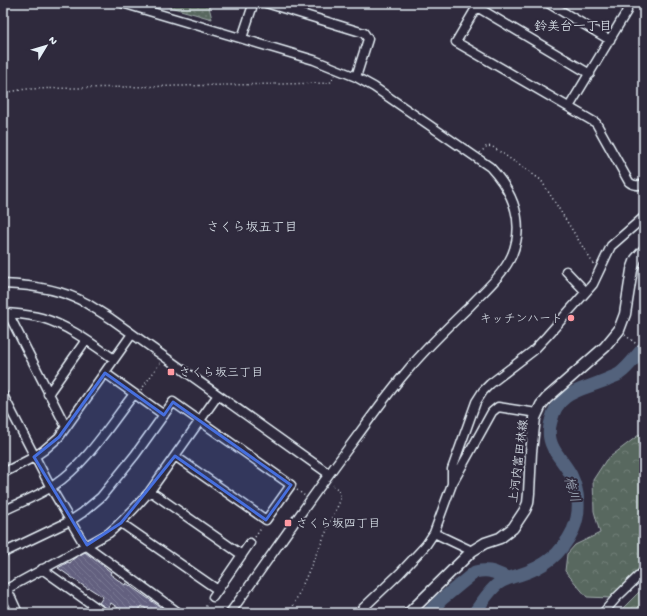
<svg xmlns="http://www.w3.org/2000/svg" width="647" height="616" viewBox="0 0 647 616" font-family="'Gochi Hand','Klee One',sans-serif">
	<style>
		.forest { fill: url(#forest-crowns); stroke: #a0acac }
		.park { fill: url(#park-dots); stroke: #a0acac }
		.lines { fill: none; stroke-linecap: round; stroke-linejoin: round }
		.river { stroke: #52627c; stroke-width: 13 }
		.building { fill: url(#building-back-hatch); stroke: #e8f1f8 }
		.minor-casing { stroke: #e8f1f8; stroke-width: 11 }
		.major-casing { stroke: #e8f1f8; stroke-width: 13 }
		.path { stroke: #e8f1f8; stroke-width: 1.5; stroke-dasharray: 1 3; stroke-linecap: butt }
		.minor { stroke: #2f2a3d; stroke-width: 8 }
		.major { stroke: #2f2a3d; stroke-width: 10 }
		.marked { fill: #466fde; fill-opacity: 0.2; stroke: #466fde; stroke-width: 3; stroke-linejoin: round }
		.poi-dot { fill: #ff9aa2; stroke: #2f2a3d; stroke-width: 1.5 }
		.labels { text-anchor: middle; stroke-width: 4; stroke-linejoin: round; paint-order: stroke }
		.poi-label { font-size: 12px; fill: #e8f1f8; stroke: #2f2a3d; text-anchor: start }
		.street-label { font-size: 12px; fill: #e8f1f8; stroke: #2f2a3d }
		.neighbourhood-label { font-size: 13px; fill: #e8f1f8; stroke: #2f2a3d }
		.water-label { font-size: 13px; font-style: italic; fill: #acb8c6; stroke: #2f2a3d }
	</style>
	<defs>
		<pattern id="forest-crowns" width="20" height="18" patternUnits="userSpaceOnUse"><rect width="20" height="18" fill="#59685f"/><path d="M2 6a3 3 0 1 1 6 0M12 15a3 3 0 1 1 6 0" fill="none" stroke="#717e77"/></pattern>
		<pattern id="park-dots" width="8" height="8" patternUnits="userSpaceOnUse"><rect width="8" height="8" fill="#59685f"/><path d="M2 2h.1M6 6h.1" fill="none" stroke="#717e77" stroke-width="1.8" stroke-linecap="round"/></pattern>
		<pattern id="building-back-hatch" width="6" height="6" patternUnits="userSpaceOnUse"><rect width="6" height="6" fill="#63617f"/><path d="M-1 5l2 2M0 0l6 6M5-1l2 2" fill="none" stroke="#797892"/></pattern>
	</defs>
	<rect width="100%" height="100%" fill="#2f2a3d"/>
	<filter id="ink" filterUnits="userSpaceOnUse"><feTurbulence type="fractalNoise" baseFrequency=".025" numOctaves="2"/><feDisplacementMap in="SourceGraphic" scale="8" xChannelSelector="R" yChannelSelector="G"/><feConvolveMatrix kernelMatrix="1 2 1 2 8 2 1 2 1" color-interpolation-filters="sRGB"/></filter>
	<g filter="url(#ink)">
		<path class="forest" d="M644 431V565L610 598 587 597 565 571 567 554 575 545 600 533 594 511 593 480 606 460Z
			M644 587V613H618Z"/>
		<path class="park" d="M156 3H208L212 19Z"/>
		<g class="lines">
			<path class="river" d="M429 613 441 600 475 572C491 568 496 574 509 578
				M474 613C482 603 489 590 499 583 505 579 512 577 519 575 544 567 561 555 573 530 581 512 579 492 571 475 568 469 563 463 559 457 550 445 547 435 551 421 558 390 584 390 608 379 612 377 616 376 619 374 629 367 636 356 644 347"/>
		</g>
		<path class="building" d="M85 552 111 572 110 574 125 585 126 583 169 613H151L142 606 137 613H125L111 603 108 609 99 603 103 597 89 588 88 589 58 568 68 562 70 563 73 559Z"/>
		<g class="lines">
			<g class="minor-casing">
				<path id="minor" d="M122 3 314 60 356 77 374 87 490 167C513 192 526 221 512 255 503 275 485 290 470 306 448 327 426 348 407 371 387 394 370 419 352 443 310 499 271 556 230 613
					M266 3 364 33 368 39 356 77
					M479 3 456 42 596 123 629 182C634 186 638 186 644 184
					M548 3 610 40
					M477 7 590 74
					M242 38 253 5 256 3
					M569 107 627 11 624 3
					M566 271 586 292
					M3 284C32 285 61 289 86 303 94 308 102 313 110 318L329 474
					M8 313 66 427
					M8 313C19 314 31 315 42 318 69 326 91 343 114 359
					M105 373 164 415
					M48 394 86 340
					M3 395 51 488 84 544 179 613
					M3 473 34 457 44 450 59 437 132 334
					M452 484V469L476 402 483 391 490 384 533 351 547 336 593 284 611 246 644 217
					M150 491 242 555
					M3 511C19 503 38 496 53 486 87 463 109 426 134 394
					M121 523 218 590
					M434 533 472 551
					M3 553 70 521 82 513 101 497 135 455 173 402 291 485 266 520 175 456
					M42 569 104 613
					M7 589 18 613
					M3 591 109 533C124 520 137 506 150 491L218 395
					M213 597 250 543
					M358 613 400 573 426 545 434 533 452 484 492 412 498 407 537 413
					M603 613 617 597 644 571"/>
			</g>
			<g class="major-casing">
				<path id="major" d="M409 613 472 551 485 543 500 538 513 528 525 510 528 503 529 493 531 452 535 418 541 405 547 398 605 347 619 330 625 314 632 270 636 259 644 250"/>
			</g>
			<path class="path" d="M3 93 26 89 330 83 334 75
				M480 153 487 146 493 147 541 180 594 265
				M625 335 644 350
				M141 390 160 363
				M297 490 305 496
				M255 537 262 527
				M201 613 208 603
				M290 613 340 501C341 493 338 488 331 484"/>
			<use href="#minor" class="minor"/>
			<use href="#major" class="major"/>
		</g>
	</g>
	<path class="marked" d="M105 373 164 415 173 402 291 485 266 520 175 456 121 523 87 545 34 457 59 437Z"/>
	<g class="poi-dot">
		<circle cx="571" cy="318" r="4"/>
		<rect x="167" y="368" width="8" height="8" rx="2"/>
		<rect x="284" y="519" width="8" height="8" rx="2"/>
	</g>
	<g class="labels">
		<g class="poi-label">
			<text x="563" y="322" text-anchor="end">キッチンハート</text>
			<text x="179" y="376">さくら坂三丁目</text>
			<text x="296" y="527">さくら坂四丁目</text>
		</g>
		<g class="street-label">
			<text transform="translate(518 461) rotate(-83)" y="4">上河内富田林線</text>
		</g>
		<g class="neighbourhood-label">
			<text x="573" y="30">鈴美台一丁目</text>
			<text x="252" y="231">さくら坂五丁目</text>
		</g>
		<g class="water-label">
			<text transform="translate(573 489) rotate(74)" y="5">梅川</text>
		</g>
	</g>
	<rect width="647" height="616" fill="none" stroke="#2f2a3d" stroke-width="16"/>
	<rect x="8" y="8" width="631" height="600" fill="none" stroke="#e8f1f8" stroke-width="1.5" filter="url(#ink)"/>
	<g transform="translate(46 46) rotate(52)" stroke="#2f2a3d" stroke-width="3" paint-order="stroke">
	<path d="M0-3L7 15L0 10L-7 15Z" fill="#e8f1f8"/>
	<text y="-6" font-size="11" font-weight="bold" text-anchor="middle" fill="#e8f1f8">N</text>
	</g>
</svg>
